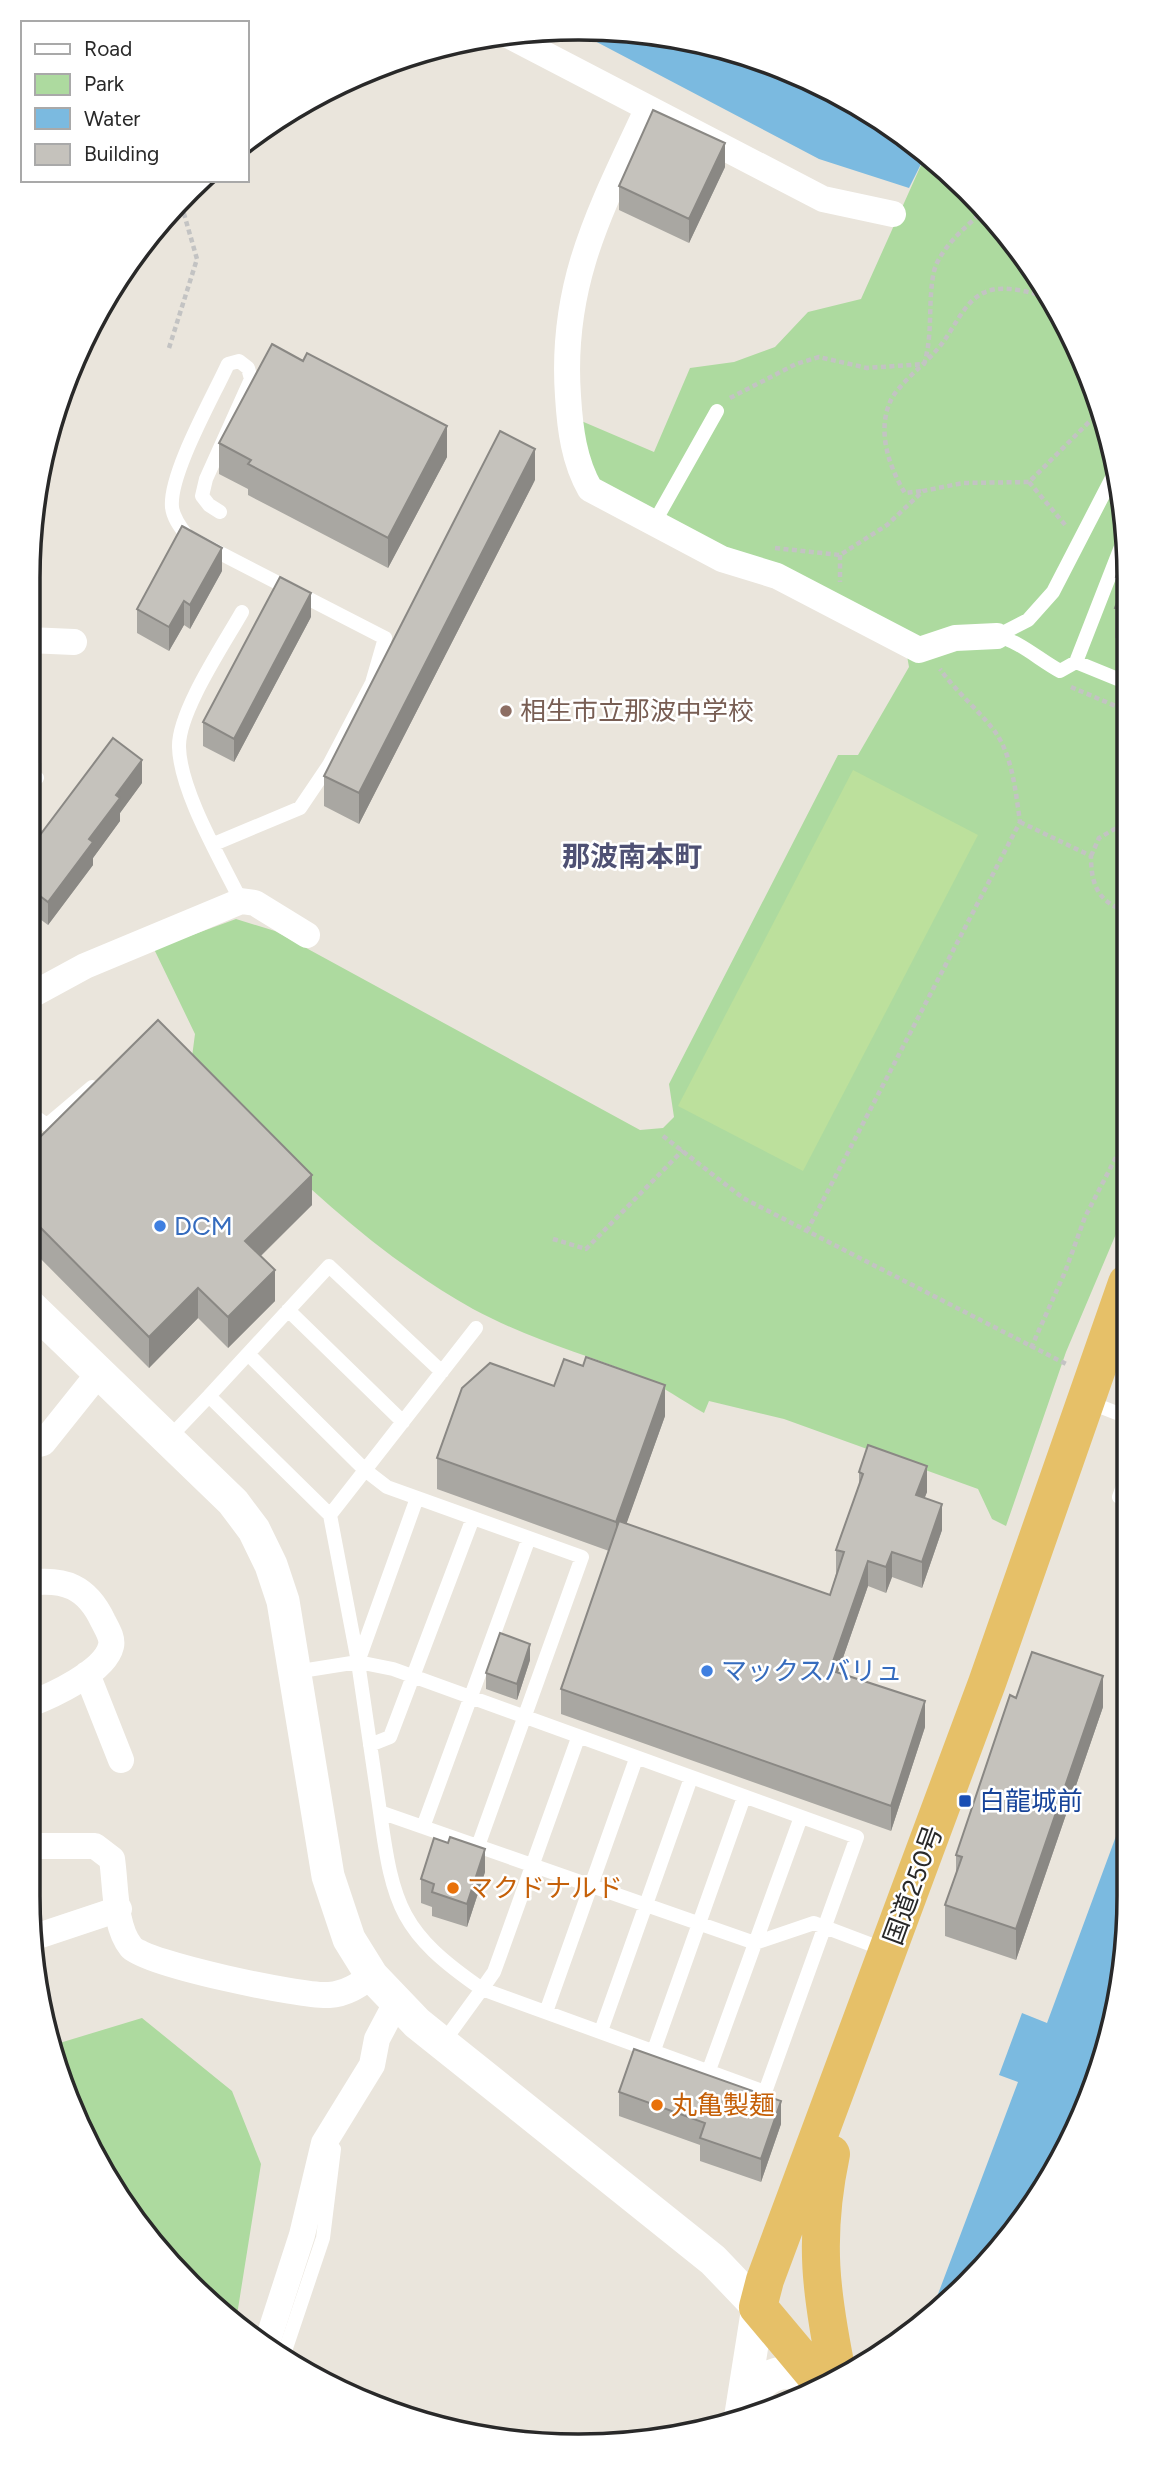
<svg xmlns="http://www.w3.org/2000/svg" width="1157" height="2474" viewBox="0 0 1157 2474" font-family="Figtree,'Noto Sans JP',sans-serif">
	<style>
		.green { fill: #adda9f }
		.pitch { fill: #bce09c }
		.water { fill: #7bbae0 }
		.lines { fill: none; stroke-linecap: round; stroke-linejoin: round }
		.path { stroke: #c3c3c3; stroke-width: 4.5; stroke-dasharray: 5 3.5; stroke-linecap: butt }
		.service { stroke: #fff; stroke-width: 14 }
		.minor { stroke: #fff; stroke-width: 26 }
		.tertiary { stroke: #fff; stroke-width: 33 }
		.trunk { stroke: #e6c068; stroke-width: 38 }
		.wall { fill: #a9a7a2 }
		.shaded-wall { fill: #8a8884 }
		.building { fill: #c5c2bc; stroke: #8a8884; stroke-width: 2 }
		.education-dot { fill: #8d6e63; stroke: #fff; stroke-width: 2.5 }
		.shop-dot { fill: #3f7fe0; stroke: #fff; stroke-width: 2.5 }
		.transit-dot { fill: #1a4fb4; stroke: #fff; stroke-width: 2.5 }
		.food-dot { fill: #e8710a; stroke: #fff; stroke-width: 2.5 }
		.labels { text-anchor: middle; stroke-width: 5; stroke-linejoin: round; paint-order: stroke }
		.education-label { font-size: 26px; fill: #785e54; stroke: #fff; text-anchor: start }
		.shop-label { font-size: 26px; fill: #366cbe; stroke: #fff; text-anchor: start }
		.transit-label { font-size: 26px; fill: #164399; stroke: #fff; text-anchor: start }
		.street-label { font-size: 26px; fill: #292929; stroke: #fff }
		.food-label { font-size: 26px; fill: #c56008; stroke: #fff; text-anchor: start }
		.neighbourhood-label { font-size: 28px; font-weight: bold; fill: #4f5174; stroke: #fff }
		.rim { fill: none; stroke: #292929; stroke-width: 3.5 }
	</style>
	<rect width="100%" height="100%" fill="#eae5dc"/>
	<path class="green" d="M926 154 1015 243 1087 367 1124 506 1127 1208 1066 1352 1006 1526 992 1519 978 1489 784 1419 709 1401 704 1413C683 1401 662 1386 640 1376 584 1354 527 1338 473 1309 364 1248 278 1159 190 1072L195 1034 154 949 236 919 275 931 640 1130 663 1128 674 1117 669 1084 838 755H858L909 667 902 628 712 541 599 484 585 457 579 420 654 452 690 368 734 362 775 347 808 312 861 299Z
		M142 2018 232 2091 261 2164 237 2315 232 2321 215 2309 142 2231 57 2073 53 2045Z"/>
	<path class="pitch" d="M853 770 978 835 803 1171 678 1106Z"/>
	<path class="water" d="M579 28 686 39 790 70 913 142 926 154 909 188 819 159 572 29Z
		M1129 1801V1896L1118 2003 1087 2107 1036 2201 968 2284 932 2310 1018 2082 999 2075 1022 2013 1047 2023Z"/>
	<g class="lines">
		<path class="path" d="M169 348 197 259 180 200
			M730 398 796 364 819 357 867 368 924 364C933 335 928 306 933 276 937 250 965 228 983 211
			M1029 482 1066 526
			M921 491 905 493C889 467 877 432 890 402 898 383 930 361 943 342 956 325 966 298 988 291 1005 285 1030 292 1046 297
			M775 548 840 555 887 525 923 491 963 483 1029 482 1092 419 1097 405
			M840 555V582
			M1071 687 1125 710
			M1020 822 1091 856C1091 883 1097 902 1126 911
			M1091 856 1099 838 1125 823
			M663 1136 743 1198 1068 1365
			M807 1231 1020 822C1016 794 1013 761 998 736 985 716 956 692 940 669
			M553 1239 586 1249 683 1150
			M1031 1348 1065 1272 1085 1217 1126 1138"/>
		<path class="service" d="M654 523 717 411
			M997 636C1021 642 1038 659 1060 671L1076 662 1124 539
			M997 636 1028 620 1053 592 1115 472
			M1076 662 1125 682
			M28 784 37 778
			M214 844 300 808 329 765 372 683 385 638 187 536C181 528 173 518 172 507 169 474 213 397 228 364L239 361 248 368 251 379 206 479 202 496 209 505 220 512
			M241 901C221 860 180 791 179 747 178 712 224 644 242 612
			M28 1112 47 1125 92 1087
			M288 1310 403 1422
			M248 1354 365 1470 387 1487 582 1557 478 1846
			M209 1396 329 1266 442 1372
			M1086 1401 1127 1417
			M168 1439 209 1396 330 1515 358 1662 417 1498
			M1119 1497 1128 1473
			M330 1515 476 1328
			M358 1662 393 1669 857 1837 765 2092 482 1989 442 2044
			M295 1672 358 1662 380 1812 755 1943 814 1923 888 1951
			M370 1745 390 1737 473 1518
			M380 1812C393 1907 401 1933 482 1989L494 1972 578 1738
			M423 1827 529 1538
			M546 2012 636 1759
			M601 2031 691 1778
			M654 2050 744 1797
			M709 2070 801 1817
			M283 2357 323 2238 334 2149"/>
		<path class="minor" d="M508 35 823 199 893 214
			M647 110C601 209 560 283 568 396 570 429 574 461 590 489L722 559 777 576 919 650 955 638 997 636
			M28 640 74 642
			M28 997 85 966 241 901 255 903 307 935
			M28 1447 43 1443 99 1373
			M87 1674 121 1760
			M28 1705C51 1696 105 1672 111 1646 113 1638 107 1629 103 1621 87 1587 65 1578 28 1583
			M28 1846H95L112 1859C116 1886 114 1926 131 1947 145 1964 303 1997 329 1995 346 1994 359 1985 372 1976
			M35 1937 119 1909
			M266 2346 302 2235 324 2143 372 2065 377 2039 396 2003"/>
		<path class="tertiary" d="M28 1304 233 1502 254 1530 271 1565 283 1601 328 1876 349 1939 372 1976 417 2023 713 2260 758 2307 741 2414
			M742 2410C762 2374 779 2364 819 2380"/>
		<path class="trunk" d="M831 2154C813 2239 821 2295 838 2378
			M825 2387 758 2307 765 2280 987 1683 1127 1283"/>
	</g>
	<path class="wall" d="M725 167 689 243 619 210V186Z
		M219 443 447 457 388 568 248 495V489L219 474Z
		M535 480 359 824 324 806V776Z
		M1124 555 1125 642 1115 638 1116 577Z
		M222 571 190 629 184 625 169 651 137 633V609Z
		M311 617 234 762 203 746V722Z
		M142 783 120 813V821L93 858V865L48 925 28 910V851Z
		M28 1149 312 1205 261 1256 275 1301 228 1348 198 1318 149 1368 28 1246Z
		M554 1386 665 1416 626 1524 830 1595 836 1574V1550L859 1487V1472L927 1492 924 1498 942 1530 922 1588 892 1577 886 1593 868 1586 838 1672 925 1727 891 1831 561 1714V1689L609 1551 437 1489V1458Z
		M530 1660 517 1700 486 1689V1673Z
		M1016 1698 1103 1707 1016 1960 945 1936V1905L956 1875V1855Z
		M485 1872 467 1927 432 1916V1907L421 1903V1879Z
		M619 2092 781 2124 761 2182 700 2161V2145L619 2116Z"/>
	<path class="shaded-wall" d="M725 143V167L689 243V219Z
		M447 426V457L388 568V538Z
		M535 449V480L359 824V793Z
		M222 548V571L190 629V605Z
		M311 593V617L234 762V739Z
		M184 601V625L169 651V627Z
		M142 760V783L120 813V821L93 858V865L48 925V902L89 839 116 795Z
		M312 1175V1205L245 1271V1241Z
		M275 1270V1301L228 1348V1317Z
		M198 1288V1318L149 1368V1337Z
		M665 1385V1416L616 1553V1522Z
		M927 1466V1492L916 1521V1495Z
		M942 1504V1530L922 1588V1562Z
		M892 1552V1577L886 1593V1567Z
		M868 1561V1586L830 1695V1670Z
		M530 1644V1660L517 1700V1684Z
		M1103 1676V1707L1016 1960V1929Z
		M925 1701V1727L891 1831V1806Z
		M485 1849V1872L467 1927V1904Z
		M781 2101V2124L761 2182V2159Z"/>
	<path class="building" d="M653 110 725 143 689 219 619 186Z
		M272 344 303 361 307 353 447 426 388 538 248 464 251 460 219 443Z
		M500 431 535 449 359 793 324 776Z
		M182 526 222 548 190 605 184 601 169 627 137 609Z
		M1124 555V580L1116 577Z
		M280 577 311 593 234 739 203 722Z
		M1124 584 1125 611 1115 608Z
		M113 738 142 760 116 795 120 798 89 839 93 842 48 902 28 887V851Z
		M158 1020 312 1175 245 1241 275 1270 228 1317 198 1288 149 1337 28 1215V1149Z
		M586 1357 665 1385 616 1522 437 1458 462 1388 490 1363 554 1386 564 1359 583 1366Z
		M868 1445 927 1466 916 1495 942 1504 922 1562 892 1552 886 1567 868 1561 830 1670 925 1701 891 1806 561 1689 619 1521 830 1595 844 1552 836 1550 863 1474 859 1472Z
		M500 1633 530 1644 517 1684 486 1673Z
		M1032 1652 1103 1676 1016 1929 945 1905 962 1857 956 1855 1010 1695 1016 1698Z
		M450 1837 485 1849 467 1904 432 1892 434 1884 421 1879 434 1838 448 1843Z
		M634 2049 781 2101 761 2159 700 2138 705 2123 619 2092Z"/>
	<circle class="education-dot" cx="506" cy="711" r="7"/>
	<g class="shop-dot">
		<circle cx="160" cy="1226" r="7"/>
		<circle cx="707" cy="1671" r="7"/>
	</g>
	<rect class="transit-dot" x="958" y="1794" width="14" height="14" rx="3.5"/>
	<g class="food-dot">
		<circle cx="453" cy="1888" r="7"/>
		<circle cx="657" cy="2105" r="7"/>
	</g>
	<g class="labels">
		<g class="education-label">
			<text x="520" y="720">相生市立那波中学校</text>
		</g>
		<g class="shop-label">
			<text x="174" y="1235">DCM</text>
			<text x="721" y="1680">マックスバリュ</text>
		</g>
		<g class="transit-label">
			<text x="979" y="1810">白龍城前</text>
		</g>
		<g class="street-label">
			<text transform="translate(913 1885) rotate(-70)" y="9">国道250号</text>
		</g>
		<g class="food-label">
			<text x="467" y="1897">マクドナルド</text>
			<text x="671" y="2114">丸亀製麺</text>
		</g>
		<g class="neighbourhood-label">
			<text x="632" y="866">那波南本町</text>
		</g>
	</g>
	<path d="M0 0H1157V2474H0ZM578 40H579A538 538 0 0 1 1117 578V1896A538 538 0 0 1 579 2434H578A538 538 0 0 1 40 1896V578A538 538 0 0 1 578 40Z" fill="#fff" fill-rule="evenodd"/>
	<path class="rim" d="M578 40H579A538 538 0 0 1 1117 578V1896A538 538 0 0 1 579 2434H578A538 538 0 0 1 40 1896V578A538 538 0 0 1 578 40Z"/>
	<rect x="21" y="21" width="228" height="161" fill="#ffffff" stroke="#a9a9a9" stroke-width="2"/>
	<rect x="35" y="44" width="35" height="10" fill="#ffffff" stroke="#a9a9a9" stroke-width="2"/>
	<text x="84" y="56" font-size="21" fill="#292929">Road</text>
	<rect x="35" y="74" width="35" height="21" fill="#adda9f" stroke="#a9a9a9" stroke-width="2"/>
	<text x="84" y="91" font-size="21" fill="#292929">Park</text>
	<rect x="35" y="108" width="35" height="21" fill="#7bbae0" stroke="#a9a9a9" stroke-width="2"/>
	<text x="84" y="126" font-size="21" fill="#292929">Water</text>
	<rect x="35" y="144" width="35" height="21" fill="#c5c2bc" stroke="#a9a9a9" stroke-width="2"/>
	<text x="84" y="161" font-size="21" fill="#292929">Building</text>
</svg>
